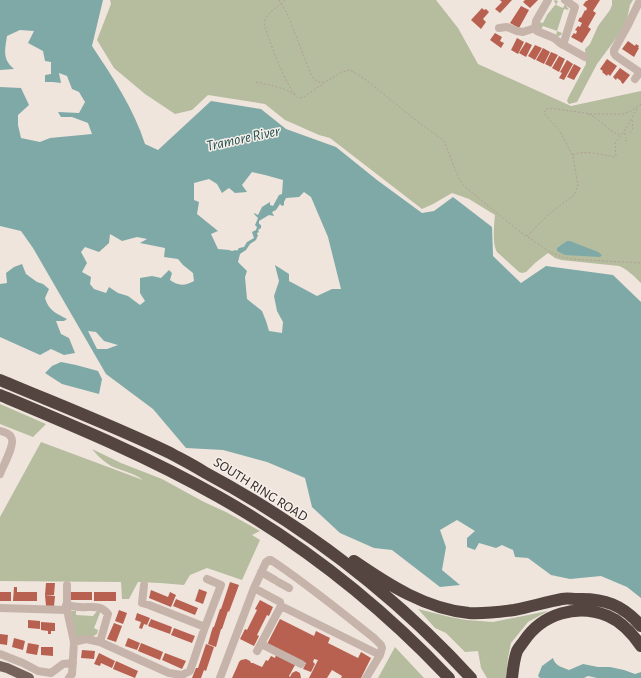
<svg xmlns="http://www.w3.org/2000/svg" width="641" height="678" viewBox="0 0 641 678" font-family="'Alegreya Sans',sans-serif">
	<style>
		.green { fill: #b5bd9e }
		.water { fill: #7fa9a7; fill-rule: evenodd }
		.building { fill: #b86151 }
		.lines { fill: none; stroke-linecap: round; stroke-linejoin: round }
		.path { stroke: #b29e94; stroke-width: 1; stroke-dasharray: 2 2; stroke-linecap: butt }
		.minor { stroke: #c6b4aa; stroke-width: 8 }
		.major { stroke: #74625b; stroke-width: 10 }
		.highway { stroke: #544541; stroke-width: 12 }
		.labels { text-anchor: middle; stroke-width: 3; stroke-linejoin: round; paint-order: stroke }
		.street-label { font-size: 14px; fill: #342b29; stroke: #f7efe9 }
		.water-label { font-size: 15px; font-style: italic; fill: #235150; stroke: #f7efe9 }
	</style>
	<rect width="100%" height="100%" fill="#efe5dd"/>
	<path class="green" d="M110 0H436L458 28 478 64 571 106 641 91V283C634 276 628 270 619 266L561 260 555 258 548 253 535 263 526 272 522 273 519 272 497 252C492 243 494 225 495 215L469 199 452 193 433 204 422 209 330 138 319 135 285 120 265 104 208 95 192 110 175 114 145 94 114 68 97 40 111 4Z
		M555 0 558 1 556 5 563 8 565 4 569 10 564 9 557 31 562 33 561 35 559 36H556L557 31 543 26 541 29H539V22L543 23 547 15 555 5 556 4 554 1Z
		M612 0H633L630 5 627 19 620 33 597 64 577 102 569 104 567 101 568 98 586 64 585 49 590 44 598 26 610 10 612 5Z
		M0 404 46 424 33 437 0 424Z
		M41 442 143 480C134 473 122 471 111 466 103 461 98 456 92 449L121 463 162 479 204 502 226 512 260 531 252 535 260 540 242 580 207 568 190 575 184 585 160 583 138 582 129 599H122L121 582 0 581V517Z
		M418 609 450 617 466 620 493 622 548 611 528 622 511 643 508 658 506 678H487L481 668 478 651 465 652 446 633 435 628Z
		M71 611H76V615L93 616 97 611H99L100 613 94 628 98 630 97 634 95 635 93 637H73Z
		M395 647 424 678H378Z"/>
	<path class="water" d="M0 0H103L92 46C112 76 134 109 145 144L158 150 211 101 261 109 286 129 336 147 377 180 422 213 434 211 453 197 492 227 493 256 521 283 546 266 613 275 641 302V598L627 587 601 576 570 579 551 575 528 558 515 557 513 550 502 545 496 548 479 543 475 550 467 547V538L475 531 457 520 440 530 446 547 442 570 460 585 440 587 392 550 374 548 340 533 312 507 305 478 267 462 223 450 186 448 153 409 106 374 33 248 21 231 0 226V87L21 88 29 105 18 115V125L21 138 40 142 50 138 92 134 88 123 72 117H61L58 112 79 113 85 102 79 92 72 89 67 76 59 73 61 83 53 82H45V75L51 74V62L45 61 43 51 28 43 34 31 20 30 7 36C5 50 2 59 14 69L0 70ZM252 172 265 175 283 180 282 194 279 195 273 206 270 205V202L262 207 258 215 254 213V214L258 218 255 225 257 227 256 230 252 232 254 238 247 242 244 247 239 248 237 251 236 250 232 251 229 250 218 249 211 234 218 231 197 214 199 202 194 200V183L209 179 217 184 222 193 229 188 235 193 247 192 242 185ZM304 192 311 197 328 237 341 289H332L317 296 289 281V274L275 265 279 281 274 296 277 311 283 322 282 333 269 331 266 321 262 311 247 299 245 277 247 271 238 262 240 254 246 250 250 244 256 240 258 235 257 234V233L259 232 258 230 261 228V225L259 224V221L269 215 274 216 272 212 276 210 280 204 282 206 284 205V202L286 198 299 197ZM110 234 122 241 137 237 147 239 140 243 165 248 164 257 178 259 183 265 193 273 194 281C185 286 178 286 170 280L172 273 169 270 161 278 152 276 140 278V293L145 301 140 305 128 296 118 293 109 287 106 293 94 289 90 284 91 277 82 272 87 263 81 252 85 247 99 252 109 243ZM88 331 96 332 104 341 118 345 107 349H97Z
		M567 241H570L598 252 602 255 600 257 565 255 557 251V248Z
		M22 264 26 274 37 282 43 284 49 289 45 298C49 311 56 313 67 319L64 321H56L61 334 69 338 75 353 64 355 51 349 40 355 0 337V284L7 283 6 273 14 267Z
		M61 362 76 365 98 371 102 379 99 394 62 384 45 373 52 366Z
		M553 658C555 666 562 667 569 670L583 664 598 667H610L624 670 635 674 641 672V678H597L588 676 584 678H540L538 676 542 666Z"/>
	<path class="building" d="M500 0H512L500 13 495 9 502 2Z
		M525 0H538L530 8 523 2Z
		M588 0H600L593 11 596 13 588 27 591 29 582 43 571 37 574 33 576 34 577 31 575 30 578 26 580 27 582 23 578 21 580 17 581 18 585 10 586 11 587 8 583 5 586 1H587Z
		M521 6 529 10 519 28 510 23Z
		M482 8 484 10 486 9 489 12 483 19 486 22 481 29 471 20Z
		M495 33 502 37 500 41 504 43 501 48 490 40Z
		M517 38 524 42 518 54 511 50Z
		M628 41 635 46 636 44 639 46 638 48H639L634 57 622 49Z
		M526 42 532 45 526 57 519 53Z
		M535 45 542 48 535 60 528 56Z
		M543 48 550 52 544 64 536 60Z
		M551 52 558 55 551 67 545 64Z
		M559 56 565 59 559 72 552 68Z
		M607 59 617 66 610 76 608 74 607 76 602 72 603 71 600 69Z
		M567 60 573 64 564 80 559 78 562 73 560 72Z
		M574 64 581 68 574 80 567 77Z
		M620 68 630 75 623 84 621 82V81L617 78 616 80 613 77Z
		M230 582 239 585 229 612 228 611 222 629H221L216 647 208 644 211 633 213 627H214L220 609H221Z
		M46 583H55L54 595H45Z
		M14 587H17V592H37V601H13Z
		M199 589 207 592 203 604 195 601Z
		M151 590 168 597 170 592 176 595 171 607 149 598Z
		M0 592H11V601H0Z
		M68 592H92V600H68Z
		M94 592H116V601H94Z
		M45 595 55 596 54 606H46Z
		M176 599 198 608 195 615 173 606Z
		M260 600 273 607 269 616 267 615 257 635 259 636 254 646 240 639 245 629 247 630 257 610 255 609Z
		M119 610 127 613 123 624 115 621Z
		M137 613 150 618 147 625 144 624 142 629 139 628 141 622 135 620Z
		M151 619 172 627 170 634 148 626Z
		M280 619 314 636 316 631 330 638 328 643 358 658 361 652 371 658 361 678H341L342 676 332 670 327 678H309L318 660 314 659 313 662 315 664 311 672 303 669 306 663 267 644Z
		M28 620 40 621V629L28 628Z
		M41 622 55 623V631H51V634H48V631L41 630Z
		M114 623 122 626 116 642 107 639Z
		M174 628 195 636 192 643 171 635Z
		M0 634 8 635 7 645 0 644Z
		M14 638 25 641 23 650 12 647Z
		M128 638 140 643 137 650 125 646Z
		M28 643 39 645 37 655 26 653Z
		M141 643 163 652 160 660 138 651Z
		M206 644 214 647 206 671 204 670 201 678H192L196 668H198Z
		M41 647H53V656L41 655Z
		M82 650 95 651 94 659 81 658Z
		M99 653 115 661 112 668 101 663 100 666 94 664Z
		M165 653 186 661 182 669 162 660Z
		M276 655 295 665 289 676 290 677 292 673 296 671 300 673 301 678H232L237 667 239 662 241 660 246 659 250 661 251 663H253L262 667 266 660 268 661 271 656 275 658Z
		M116 661 138 671 135 678 113 669Z"/>
	<g class="lines">
		<path class="path" d="M279 0 287 13 312 77 318 82H325L342 72 350 70 366 80 412 117 444 141 459 179 464 186 519 231 550 252 562 257 571 259 586 260 641 263
			M285 0C277 8 267 12 264 23 268 38 287 91 299 98L304 97 324 83
			M256 82C269 85 283 87 295 95
			M588 114C601 119 608 131 620 135
			M625 133V137L627 139 625 142
			M630 133 633 128 632 119
			M573 155C581 150 600 154 610 156L614 157 616 156 615 143 625 130 638 107
			M527 236 549 214 574 195 578 186 573 156 559 130 547 117 544 113 546 109 549 108 592 114H623L631 111 641 104"/>
		<path class="minor" d="M548 0 536 21 535 28 537 31 554 38 560 43 585 57
			M640 0 628 25 614 50V53L616 56 641 73
			M499 28 507 27 517 31 523 32 535 28
			M563 45 575 7 565 0
			M635 79 640 72
			M0 431C4 432 9 433 11 437 16 443 3 466 0 474
			M261 572 275 580
			M278 582 289 588
			M67 585V610L74 642 72 674 69 678
			M144 585 142 603 149 605 205 627
			M254 588 280 602 281 606 257 651
			M66 605C71 606 76 607 80 607 91 608 100 604 108 614L100 642 86 639 74 642
			M281 606 380 655
			M0 608 67 610
			M100 642 169 673 182 675 190 671 205 627 221 585 207 579
			M261 644 301 664
			M0 654 23 663 38 671 51 673 63 664 73 663
			M220 678 254 588 266 562 269 560H271C307 584 340 611 374 638L381 645 382 648 380 655 366 678"/>
		<path class="major" d="M0 666 7 668 29 678"/>
		<path class="highway" d="M0 380C57 404 114 426 170 453 181 459 193 465 204 472 303 525 395 595 471 678
			M0 395C74 426 149 457 219 497 304 545 382 607 449 678
			M354 561C389 585 426 609 469 613 484 614 499 612 514 610 530 607 546 602 562 599 567 598 572 599 577 599 604 598 623 605 641 626
			M512 678C513 669 514 659 517 651 519 647 522 644 524 641 542 614 577 603 608 616 622 622 632 633 641 646"/>
	</g>
	<g class="labels">
		<g class="street-label">
			<text transform="translate(261 489) rotate(32)" y="5">SOUTH RING ROAD</text>
		</g>
		<g class="water-label">
			<text transform="translate(243 138) rotate(-12)" y="5">Tramore River</text>
		</g>
	</g>
</svg>
